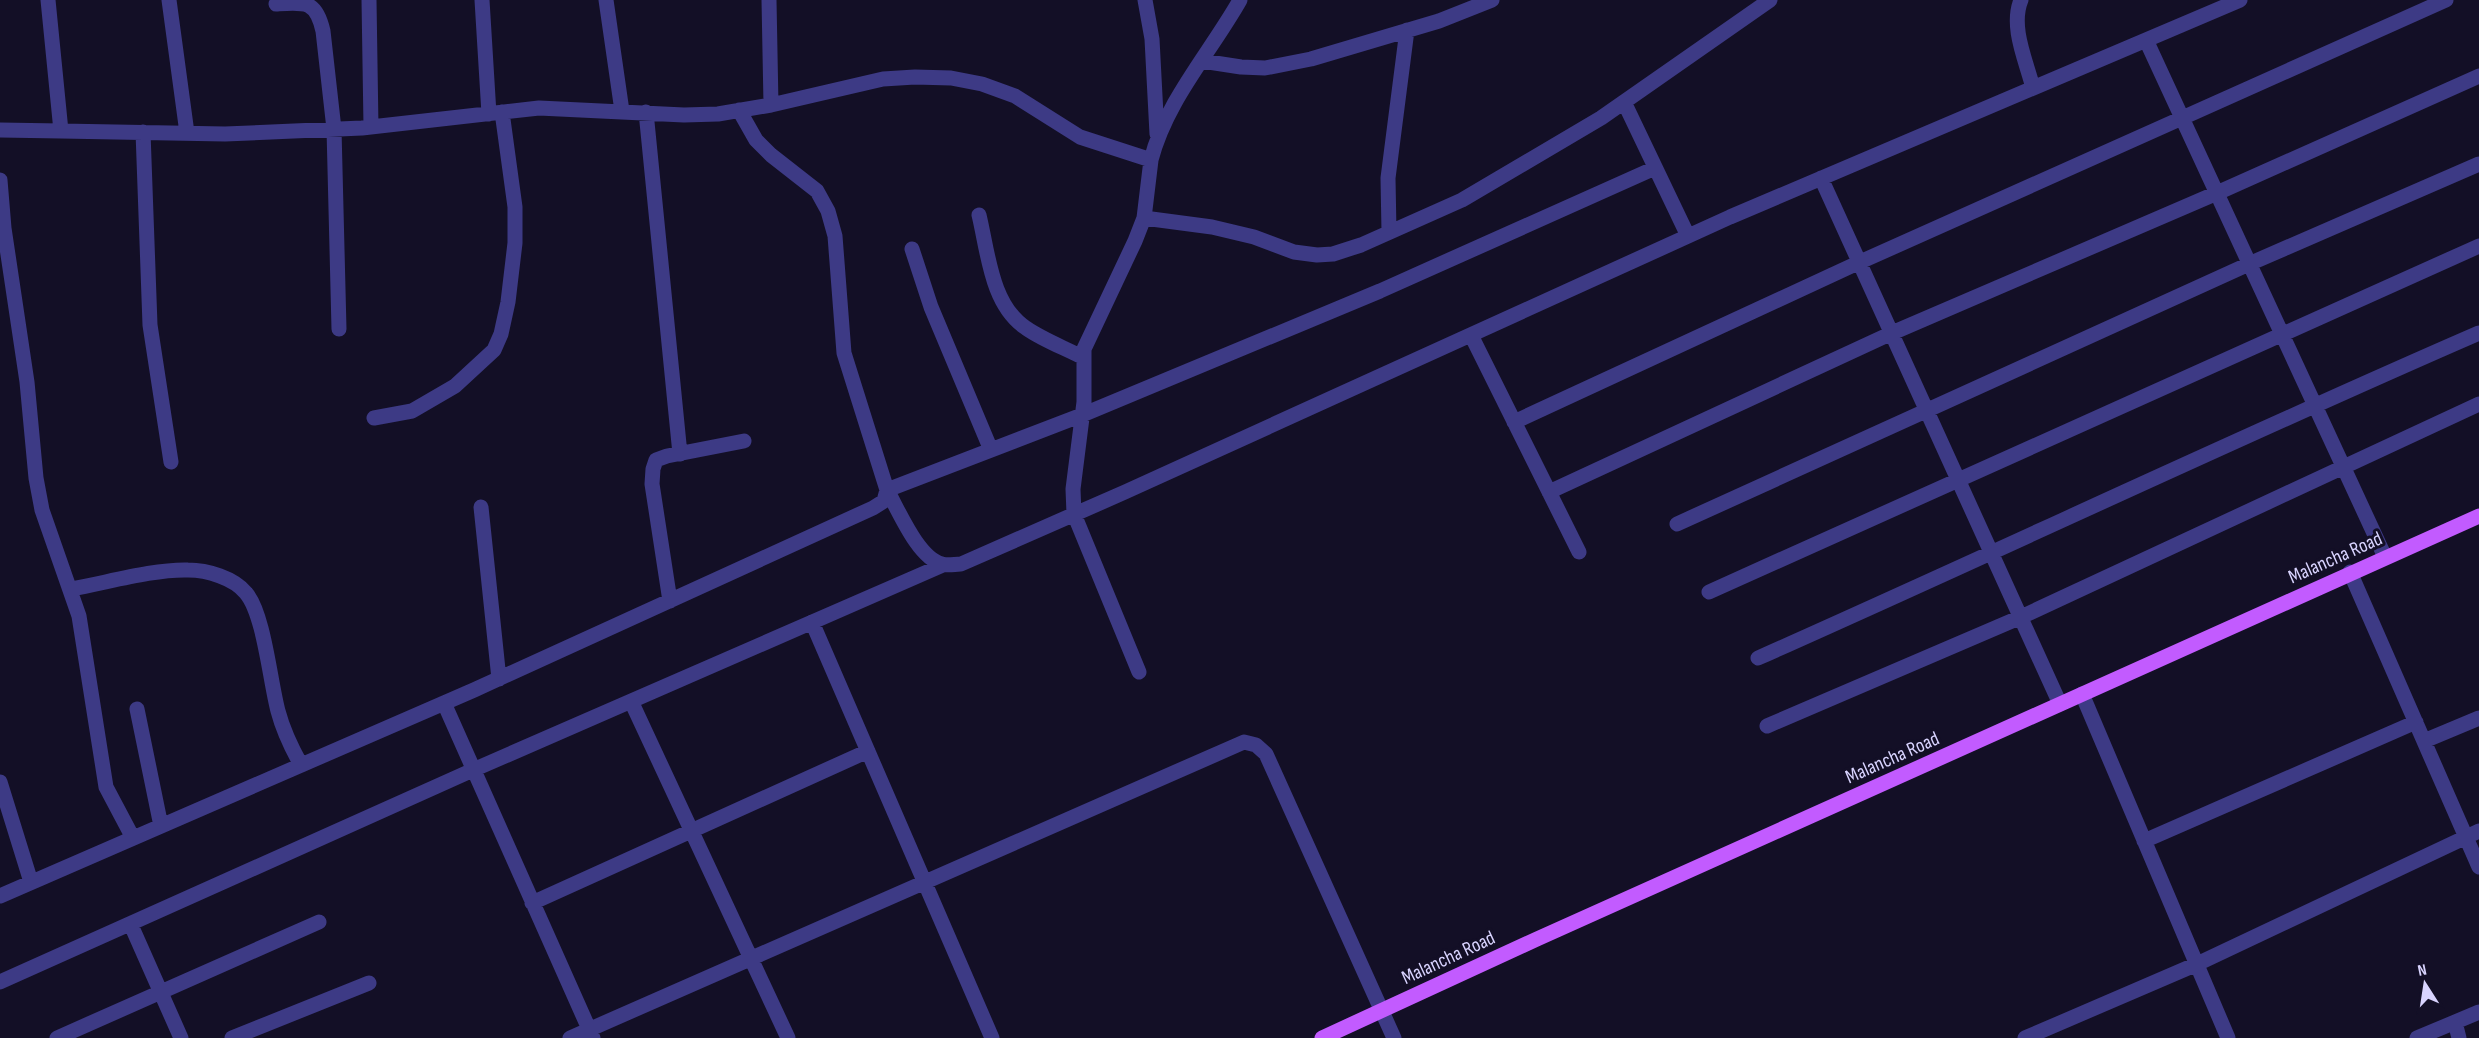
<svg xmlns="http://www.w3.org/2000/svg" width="2479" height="1038" viewBox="0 0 2479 1038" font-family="'Sofia Sans Condensed',sans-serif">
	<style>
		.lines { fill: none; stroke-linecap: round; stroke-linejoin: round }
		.minor { stroke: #3d3a85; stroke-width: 15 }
		.major { stroke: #c25bff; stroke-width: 15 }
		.labels { text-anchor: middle; stroke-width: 6; stroke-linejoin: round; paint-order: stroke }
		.street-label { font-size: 20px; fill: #d9d4ff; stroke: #130f26 }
	</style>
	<rect width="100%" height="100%" fill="#130f26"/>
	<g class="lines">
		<path class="minor" d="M48 0 61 131 225 134 362 128 539 108 684 115 718 114 771 105 883 79 915 77 951 78 982 84 1015 96 1080 137 1151 160 1144 218 1212 227 1254 237 1294 252 1317 255 1333 254 1361 245 1462 200 1601 118 1770 0
			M169 0 187 133
			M369 0 371 127
			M482 0 489 114
			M606 0 622 111
			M769 0 771 105
			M1145 0 1152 39 1157 134
			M2021 0C2010 27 2026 60 2033 88
			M276 4C305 2 316 0 323 31L334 129 339 329
			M2146 40 2385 557
			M1202 61 1241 67 1265 68 1311 59 1439 21 1492 0
			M1624 102 1688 236
			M646 112 680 454
			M0 130 61 131
			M143 132 150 325 171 462
			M1151 160C1166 101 1210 53 1240 0
			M1655 168 1380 291 1082 415 887 490C899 511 918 558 942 564 947 566 955 564 961 564L1125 492 1730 217 2240 0
			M1821 178 2060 704
			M0 180 4 228 27 382 36 478 42 510 79 616 106 787 133 838
			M979 215C988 252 991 305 1026 328 1043 340 1065 348 1084 358
			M1389 232 1388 178 1407 30
			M912 249 931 307 991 450
			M1471 335 1579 552
			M374 418 412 411 455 386 494 350 501 334 508 302 515 243V207L502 112
			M1514 422 1860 262 2446 0
			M1549 492 1892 333 2217 193 2479 76
			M481 507 499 679
			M1677 524 2249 264 2479 164
			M2350 572 2479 867
			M71 589C106 583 153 569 188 570 207 570 234 578 246 593 264 614 270 681 278 711 283 730 291 747 301 765
			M1709 592 2479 246
			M670 601 652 484 653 469 656 460 667 456 744 441
			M812 622 992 1038
			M1758 658C1999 551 2237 438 2479 333
			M1139 672 1074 514 1073 489 1084 402V349L1135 241 1144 218
			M2082 694 2228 1038
			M631 701 788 1038
			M444 703 593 1038
			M137 709 161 826
			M1767 726 2021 617 2479 404
			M2424 741 2479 718
			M0 782 31 882
			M2144 841 2416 722
			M0 896 474 690 873 508 884 501 887 490 844 353 835 236 828 211 817 191 771 155 756 140 739 110
			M532 903 868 751
			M131 925 181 1038
			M0 982 473 770 943 565
			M2455 1022 2459 1038
			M57 1038 319 922
			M232 1038 369 983
			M570 1038 1244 742 1256 745 1266 754 1394 1038
			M2025 1038 2197 964 2479 831
			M2417 1038 2479 1012"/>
		<path class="major" d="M1322 1038 1537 939 2479 516"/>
	</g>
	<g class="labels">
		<g class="street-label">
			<text transform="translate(2335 557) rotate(-24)" y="7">Malancha Road</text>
			<text transform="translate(1892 757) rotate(-24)" y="7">Malancha Road</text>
			<text transform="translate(1448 957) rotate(-25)" y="7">Malancha Road</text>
		</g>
	</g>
	<g transform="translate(2425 984) rotate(348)" stroke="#130f26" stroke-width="4.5" paint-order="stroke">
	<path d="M0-4.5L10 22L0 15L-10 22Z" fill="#d9d4ff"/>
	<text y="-9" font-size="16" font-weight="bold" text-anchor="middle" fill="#d9d4ff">N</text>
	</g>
</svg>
